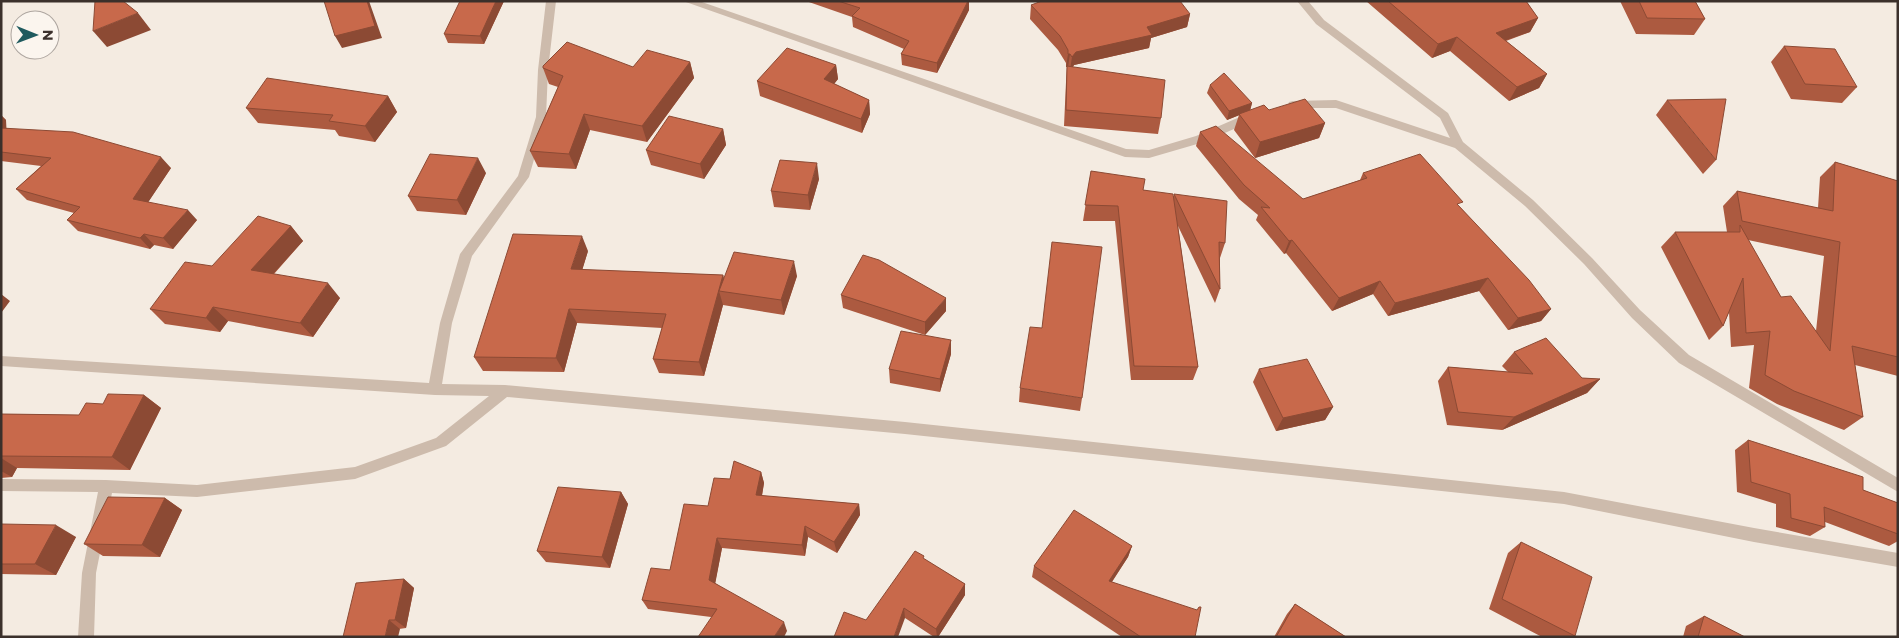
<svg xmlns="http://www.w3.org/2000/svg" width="1899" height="638" viewBox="0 0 1899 638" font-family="Montserrat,sans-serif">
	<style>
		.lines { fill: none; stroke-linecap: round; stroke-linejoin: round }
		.minor { fill: #cdbbac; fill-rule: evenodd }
		.wall { fill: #ac5a40; fill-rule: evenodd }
		.shaded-wall { fill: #8c4a34 }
		.building { fill: #c8694b; stroke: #8c4a34 }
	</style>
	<rect width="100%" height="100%" fill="#f4ebe1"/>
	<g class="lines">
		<path class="minor" d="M546 1H556L548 70 546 117 529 177 472 256 452 323 442 384 505 385 905 422 1564 492 1754 528 1898 553V567L1754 542 1564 504 905 434 507 397 446 446 355 479 197 497 112 493 96 573 94 637H78L82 573 98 492 1 491V479L106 480 197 485 355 467 436 438 489 396 435 395 1 366V356L429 383 440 323 460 254 518 176 536 117 538 70Z
			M683 1H699L1126 149 1149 150 1196 136 1249 113H1257L1258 116 1257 119 1204 142 1149 158 1125 157Z
			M1297 1H1308L1324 20 1448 113 1463 142 1533 200 1592 258 1640 310 1689 355 1898 478V492L1679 363 1632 318 1584 264 1525 206 1455 148 1336 108H1289L1288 105 1289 102 1293 101 1336 100 1450 138 1440 118 1316 24Z"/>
	</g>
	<path class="wall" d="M504 1 484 44 448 43 444 34Z
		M806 1H969V10L937 73 902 65 901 54 904 49 853 27 852 17Z
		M1366 1H1526L1538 18 1530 32 1506 41 1547 74 1539 88 1509 101 1450 51 1432 58Z
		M1620 1H1695L1705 19 1694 35 1636 34Z
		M1031 5 1190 14 1187 27 1151 38 1149 48 1074 65 1073 67 1161 118 1158 134 1064 126 1066 82 1067 67H1066V63L1058 50 1030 19Z
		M1784 46 1857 87 1842 103 1791 99 1771 62Z
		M690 62 694 78 647 142 590 130 576 169 538 167 530 151 558 87 549 84 543 68 633 67Z
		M836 65 838 79 834 84 869 100 870 114 862 133 760 96 757 81Z
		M1210 85 1252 103 1250 110H1269L1325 123 1319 138 1255 158 1234 130 1239 115 1227 120 1207 93Z
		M388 96 397 112 375 142 339 136 335 130 258 123 246 108Z
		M1667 100 1716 160 1703 174 1656 115Z
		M1 115 6 120V128L171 168 148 202 197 220 173 249 154 245 150 249 78 231 67 220 74 213 27 200 16 189 41 166 1 161Z
		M723 129 726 145 704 179 651 165 646 150Z
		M1200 132 1303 199 1360 180 1363 173 1460 207 1551 309 1541 321 1508 330 1479 291 1388 316 1373 294 1332 311 1286 253 1284 254 1256 220 1258 215 1239 199 1196 146Z
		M1835 162 1898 181V376L1855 365 1863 417 1844 430 1777 404 1749 388 1754 345 1731 347 1729 312 1723 326 1709 340 1661 247 1675 232H1727L1723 206 1737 191 1818 208 1820 177ZM1748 240 1824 256 1816 331 1781 297Z
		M1091 171 1143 190 1174 196V194L1225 243 1220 258V289L1215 303 1178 226 1198 367 1193 380H1131L1115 221H1083Z
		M486 173 466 215 417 211 408 196Z
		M819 179 810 210 774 207 771 191Z
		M291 226 303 241 274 274 340 298 313 337 228 321 220 332 165 324 150 309 212 266Z
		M588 251 582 270 723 275 724 278 797 276 784 315 723 305 704 376 659 373 653 359 662 328 577 323 564 372 483 371 474 357Z
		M841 295 946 311 925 335 843 308Z
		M951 340V354L940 392 890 383 889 369Z
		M1514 352 1582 378 1600 379 1587 393 1502 430 1447 425 1438 381 1448 367 1508 372 1502 366Z
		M1259 369 1333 407 1325 420 1276 431 1253 382Z
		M1020 388 1082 398 1080 411 1019 402Z
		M144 395 161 408 130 470 17 468 12 477 1 478V414L79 415 103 404Z
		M1748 440 1863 490 1898 503V541L1889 546 1825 522V527L1810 536 1776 527V504L1737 492 1735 450Z
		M761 472 764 483 762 496 859 504 860 515 837 553 808 537 805 556 722 548 715 583 787 631 711 617 648 609 642 600 670 570 708 506Z
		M621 492 628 504 610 568 546 562 537 551Z
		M165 498 182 510 160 557 103 556 84 544Z
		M1 524 76 537 56 575 1 574Z
		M1521 542 1575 636 1574 637H1542L1489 609 1508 553Z
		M1132 546 1128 557 1112 582 1195 637H1122L1032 577 1034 566Z
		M924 559 965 584V595L938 637H934L905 618 866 620Z
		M404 579 414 588 406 628 343 637Z
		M1295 604 1346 637H1274L1287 614Z
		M1704 616 1745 637H1683L1686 626Z"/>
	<path class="shaded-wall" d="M367 1H369L382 38 342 48 335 36Z
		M496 1H504L484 44 480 36Z
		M968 1H969V10L937 73V63Z
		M138 13 151 30 107 47 93 31Z
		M1190 14 1187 27 1151 38 1149 48 1074 65 1070 70 1072 57 1076 52 1147 27Z
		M1538 18 1530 32 1489 46 1496 33Z
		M1457 37 1450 51 1432 58 1438 44Z
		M1068 54H1070L1068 67H1066Z
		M690 62 694 78 647 142 642 126Z
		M836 65 838 79 826 94 824 79Z
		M1547 74 1539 88 1509 101 1517 87Z
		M388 96 397 112 375 142 365 126Z
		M869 100 870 114 862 133 861 119Z
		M1252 103 1250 111 1227 120 1229 111Z
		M584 114 590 130 576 169 569 154Z
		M1 115 6 120 7 139 1 134Z
		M1325 123 1319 138 1255 158 1260 142Z
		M723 129 726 145 704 179 700 164Z
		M161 157 171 168 143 210 133 199Z
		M478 158 486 173 466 215 457 200Z
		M817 163 819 179 810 210 808 195Z
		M188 210 197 220 173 249 163 238Z
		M291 226 303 241 264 284 251 270Z
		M144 234 154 245 150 249 140 238Z
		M582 236 588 251 578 284 571 269Z
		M1292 240 1286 253 1284 254 1289 241Z
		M794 261 797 276 784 315 781 300Z
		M723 275 727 290 719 291 723 305 704 376 699 362Z
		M1488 278 1479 291 1388 316 1395 303Z
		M1380 281 1373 294 1332 311 1339 298Z
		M328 283 340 298 313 337 300 323Z
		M1 294 10 301 1 313Z
		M946 298V311L925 335V322Z
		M213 307 228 321 220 332 206 318Z
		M569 309 577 323 564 372 556 358Z
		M1551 309 1541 321 1508 330 1518 318Z
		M951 340V354L940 392V379Z
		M1600 379 1587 393 1502 430 1514 417Z
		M144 395 161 408 130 470 112 457Z
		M1333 407 1325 420 1276 431 1283 418Z
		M1 458 17 468 12 477 1 471Z
		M761 472 764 483 760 506 756 495Z
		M621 492 628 504 610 568 602 557Z
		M165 498 182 510 160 557 142 545Z
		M859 504 860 515 837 553 834 542Z
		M56 525 76 537 56 575 35 564Z
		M805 526 808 537 805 556 802 545Z
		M717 538 722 548 714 590 709 580Z
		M1132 546 1128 557 1105 592 1109 581Z
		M404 579 414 588 406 628 395 620Z
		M965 584V595L938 637H937L936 629Z
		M904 608 905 618 898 637H894Z
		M389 620 400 629 398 637H385Z
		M784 622 787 631 784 637H774Z"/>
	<path class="building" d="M95 1H123L138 13 93 31Z
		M324 1H367L375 26 335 36Z
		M460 1H496L480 36 444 34Z
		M838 1H968L937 63 901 54 909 41 852 16 860 8Z
		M1042 1H1180L1190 14 1147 27 1152 35 1076 52 1072 57 1070 54H1068V50L1060 36 1031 5Z
		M1388 1H1526L1538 18 1496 33 1547 74 1517 87 1457 37 1438 44Z
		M1639 1H1695L1705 19 1647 18Z
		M567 42 633 67 647 50 690 62 642 126 584 114 569 154 530 151 563 76 543 68V66Z
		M1784 46 1835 49 1857 87 1805 84Z
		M787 48 836 65 824 79 869 100 861 119 757 81Z
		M1067 66 1165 80 1161 118 1066 110Z
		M1224 73 1252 103 1229 111 1210 85Z
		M267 78 388 96 365 126 329 121 333 115 246 108Z
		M1305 99 1325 123 1260 142 1239 114 1264 105 1269 110Z
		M1726 99 1716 160 1667 100Z
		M669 116 723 129 700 164 646 150Z
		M1216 126 1303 199 1367 178 1363 173 1420 154 1463 202 1457 204 1529 280 1551 309 1518 318 1488 278 1395 303 1380 281 1339 298 1292 240 1289 241 1261 207 1270 208 1244 185 1200 132Z
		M1 128 73 132 161 157 133 199 188 210 163 238 144 234 140 238 67 220 80 207 16 189 51 158 1 152Z
		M430 154 478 158 457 200 408 196Z
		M780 160 817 163 808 195 771 191Z
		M1835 162 1898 181V357L1852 346 1863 417 1794 391 1765 375 1770 331 1746 333 1743 278 1723 326 1675 232H1740V225L1781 297 1791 296 1830 351 1840 242 1742 221 1737 191 1833 211Z
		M1091 171 1145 179 1143 190 1173 194 1198 367 1134 366 1118 206 1085 205Z
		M1174 194 1227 201 1225 243 1219 242 1220 289Z
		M258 216 291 226 251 270 328 283 300 323 213 307 206 318 150 309 185 262 212 266Z
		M513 234 582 236 571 269 723 275 699 362 653 359 666 314 569 309 556 358 474 357Z
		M1052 242 1102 247 1082 398 1020 388 1030 327 1042 328Z
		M734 252 794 261 781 300 719 291Z
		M863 255 879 260 946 298 925 322 841 295Z
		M901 331 951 340 940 379 889 369Z
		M1546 338 1582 378 1600 379 1514 417 1458 412 1448 367 1533 374 1514 352Z
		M1307 359 1333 407 1283 418 1259 369Z
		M108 394 144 395 112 457 1 456V414L79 415 86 403 103 404Z
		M1748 440 1863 477V490L1898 503V534L1824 507 1825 527 1791 518 1790 494 1751 482Z
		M734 461 761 472 756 495 859 504 834 542 805 526 802 545 717 538 709 580 784 622 774 637H698L717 609 642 600 651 568 670 570 684 504 708 506 714 478 730 479Z
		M558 487 621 492 602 557 537 551Z
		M108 497 165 498 142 545 84 544Z
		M1074 510 1132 546 1109 581 1197 610 1199 607H1201L1195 637H1141L1034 566Z
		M1 524 56 525 35 564H1Z
		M1521 542 1592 577 1575 636 1502 599Z
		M915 551 924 556 923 558 965 584 936 629 904 608 894 637H834L844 612 866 620Z
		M404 579 395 620H389L385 637H343L356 583Z
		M1295 604 1346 637H1276Z
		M1704 616 1745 637H1698Z"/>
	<rect width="1899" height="638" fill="none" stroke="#3b302b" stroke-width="5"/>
	<g transform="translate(35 35) rotate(91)"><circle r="24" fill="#fbf5ee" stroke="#aea6a0"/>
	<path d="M0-4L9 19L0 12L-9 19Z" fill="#1f5a5e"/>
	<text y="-8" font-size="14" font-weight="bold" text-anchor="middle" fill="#3b302b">N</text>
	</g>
</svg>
